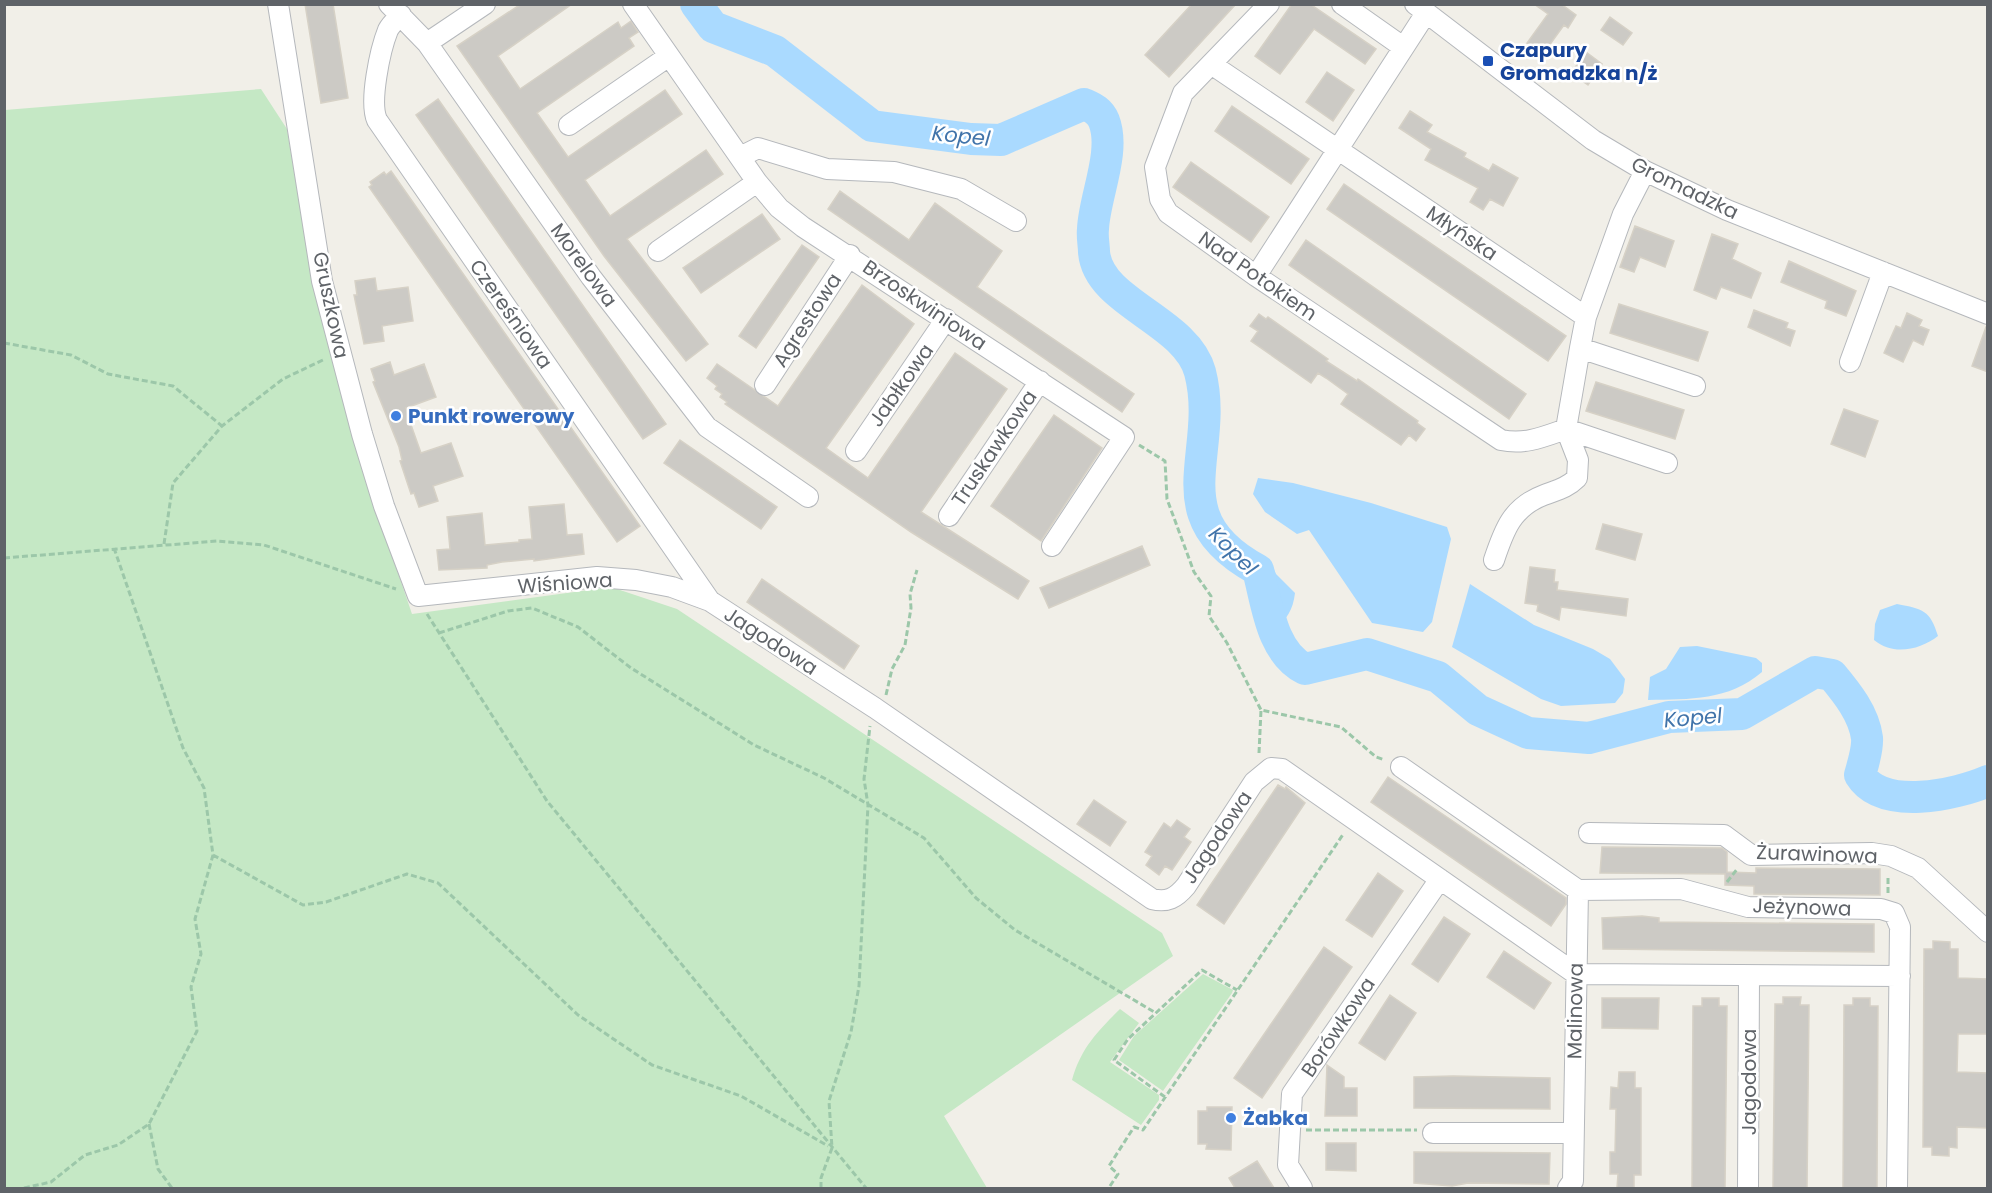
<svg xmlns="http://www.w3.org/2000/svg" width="1992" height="1193" viewBox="0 0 1992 1193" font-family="Poppins,sans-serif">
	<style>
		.green { fill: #c5e8c5 }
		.water { fill: #aadaff }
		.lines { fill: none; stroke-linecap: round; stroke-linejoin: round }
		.river { stroke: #aadaff; stroke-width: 32 }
		.building { fill: #cccac5; stroke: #d6d1c6; stroke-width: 1.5 }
		.minor-casing { stroke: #b5b8bc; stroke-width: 22 }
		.path { stroke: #9cc7a9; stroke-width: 3; stroke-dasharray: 6 3; stroke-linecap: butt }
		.minor { stroke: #fff; stroke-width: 20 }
		.transit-dot { fill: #1a4fb4; stroke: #fff; stroke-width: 2 }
		.shop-dot { fill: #3f7fe0; stroke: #fff; stroke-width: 2 }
		.labels { text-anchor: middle; stroke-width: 5; stroke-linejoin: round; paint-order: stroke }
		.transit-label { font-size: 20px; font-weight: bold; fill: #164399; stroke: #fff; text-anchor: start }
		.street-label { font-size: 20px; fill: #5f6368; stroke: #fff }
		.shop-label { font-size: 20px; font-weight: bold; fill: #366cbe; stroke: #fff; text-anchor: start }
		.water-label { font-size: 21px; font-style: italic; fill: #4174aa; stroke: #fff }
	</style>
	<rect width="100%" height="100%" fill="#f1efe8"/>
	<path class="green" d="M261 89 287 129 314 291 355 446 412 614 611 587 677 609 1162 933 1173 956 944 1116 987 1188H5V110Z
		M1203 974 1233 990 1232 993 1163 1091 1119 1060 1134 1036Z
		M1120 1009 1139 1023 1110 1062 1159 1095V1100L1141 1125 1072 1080C1081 1048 1097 1032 1120 1009Z"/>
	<path class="water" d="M1258 478 1293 483 1371 503 1447 527 1451 539 1432 622 1423 632 1372 623 1309 530 1297 534 1265 512 1253 494Z
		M1272 565 1276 574 1295 593C1293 610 1287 619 1274 630 1251 622 1248 594 1246 571Z
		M1470 584 1534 625 1593 649 1610 659 1625 679 1623 693 1615 703 1561 706 1541 699 1452 647Z
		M1897 604C1923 609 1930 610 1938 636 1920 650 1893 656 1874 640L1875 624 1880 610Z
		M1697 646 1756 658 1762 663V672C1728 701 1690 699 1648 700L1650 677 1666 669 1680 647Z"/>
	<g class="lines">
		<path class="river" d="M696 4 713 27 775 51 872 126 971 139 1001 140 1084 104C1093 108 1100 111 1104 121 1116 152 1094 198 1093 229 1092 237 1094 245 1094 252 1098 303 1186 320 1200 372 1221 453 1158 516 1258 570 1267 603 1271 652 1305 669L1367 654 1438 677 1478 710 1528 733 1589 738 1669 717 1742 714 1815 672 1832 675C1847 693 1864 714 1867 738 1868 749 1863 764 1860 775 1882 811 1956 795 1988 781"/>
	</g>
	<path class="building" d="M305 4H333L348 98 321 103Z
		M521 4H572L498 56 520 89 618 22 621 28 631 21 638 32 629 38 634 46 537 113 568 157 665 90 682 114 585 180 610 216 706 150 723 174 627 239 708 344 686 361 604 256 457 46Z
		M1192 4H1236L1169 77 1145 55Z
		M1292 4H1310L1376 49 1365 64 1314 29 1280 74 1255 56Z
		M1534 4H1561L1576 15 1568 28 1564 25 1543 54 1527 43 1548 14Z
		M1610 17 1632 33 1623 45 1601 30Z
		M1586 52 1602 64 1588 85 1571 73Z
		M1327 72 1354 90 1333 121 1306 102Z
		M438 99 666 424 643 439 416 115Z
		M1232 106 1309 159 1291 184 1215 131Z
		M1410 111 1432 125 1427 132 1466 153 1464 157 1489 171 1493 164 1518 178 1503 206 1490 199 1483 210 1470 202 1478 188 1425 160 1431 149 1399 128Z
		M1191 162 1269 217 1251 242 1173 187Z
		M391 171 640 526 617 542 369 187 372 185 370 182 384 172 386 175Z
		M1344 184 1566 336 1548 361 1327 209Z
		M840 191 909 240 935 203 1002 251 977 287 1134 394 1122 412 828 209Z
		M762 214 780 239 701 293 683 268Z
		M1635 226 1674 241 1665 267 1640 257 1634 272 1620 267Z
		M1712 234 1738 244 1732 259 1761 273 1751 298 1721 287 1716 299 1694 290Z
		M1306 240 1526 394 1509 419 1289 265Z
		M802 245 819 257 756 348 739 336Z
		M1789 261 1856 291 1846 316 1825 308 1827 301 1781 282Z
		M375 278 377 291 408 287 413 321 382 326 384 341 364 344 354 295H357L355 281Z
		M862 285 914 324 826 448 868 478 955 353 1007 389 921 512 1029 581 1018 599 911 532 725 404 727 402 720 397 722 394 715 389 717 386 707 378 717 364 778 406Z
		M1619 304 1708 332 1698 361 1610 333Z
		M1754 310 1788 323 1786 328 1795 331 1790 346 1748 327Z
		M1907 313 1922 320 1919 326 1929 330 1923 345 1913 340 1903 362 1884 353 1896 326 1901 328Z
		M1259 314 1266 319 1268 317 1328 359 1326 361 1357 381 1358 379 1418 421 1417 423 1425 429 1416 441 1409 435 1401 445 1341 404 1348 394 1326 378 1318 373 1311 383 1251 341 1258 331 1250 326Z
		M1986 327H1988V372L1972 366Z
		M390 362 394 375 424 364 436 397 406 408 410 422 421 453 451 443 463 476 433 486 438 501 419 507 414 493 411 494 400 461 402 460 399 447 373 382 375 381 371 369Z
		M1596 382 1684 410 1675 439 1586 411Z
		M1844 409 1878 421 1865 457 1831 444Z
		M1054 415 1102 448 1041 541 991 506Z
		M680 440 777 507 761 529 664 463Z
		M564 504 567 535 582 534 584 554 534 561V559L502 562 487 565V568L439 570 437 550 450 549 447 517 482 513 485 545 519 542V540L532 539 529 507Z
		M1603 524 1642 534 1635 560 1596 549Z
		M1142 546 1150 565 1049 608 1040 588Z
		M1530 567 1555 570 1554 582H1558L1557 590 1628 599 1626 616 1561 607 1559 620 1537 611 1538 605 1525 603Z
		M762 579 859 646 844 669 747 602Z
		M1388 777 1566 898V904L1551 926 1371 802Z
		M1278 785 1285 789 1286 787 1305 803 1224 924 1197 905Z
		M1094 800 1126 822 1110 846 1077 824Z
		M1177 820 1190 829 1184 837 1191 842 1172 870 1165 866 1159 875 1146 865 1152 856 1145 852 1164 823 1171 828Z
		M1602 847 1722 848 1727 852V872L1756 873V868L1880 869V895L1754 894V886L1725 885V874L1600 873Z
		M1378 873 1403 891 1372 937 1346 920Z
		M1642 916 1659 918V922L1874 924V952L1603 949 1602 918Z
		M1444 917 1470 934 1438 982 1412 964Z
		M1933 941 1950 942V949H1958V978L1988 979V1034H1958L1957 1072 1988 1073V1128L1957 1127V1148L1949 1147V1156L1932 1155V1147H1923L1924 949H1933Z
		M1324 947 1352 967 1262 1098 1234 1078Z
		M1504 951 1551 983 1534 1009 1487 977Z
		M1390 995 1416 1013 1385 1060 1359 1043Z
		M1783 997H1801L1800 1005H1809L1807 1188H1773L1775 1004H1783Z
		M1602 998H1659L1658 1029 1602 1028Z
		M1702 998H1719V1006H1727L1725 1188H1692L1693 1006H1702Z
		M1853 998H1870V1006H1878L1877 1188H1843L1844 1005H1853Z
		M1327 1065 1344 1077V1088H1357V1116H1325Z
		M1619 1072H1635V1088H1641V1175H1634V1188H1617L1618 1174H1610V1152H1615L1616 1109H1610L1611 1087 1618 1088Z
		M1453 1076 1550 1078V1109L1414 1108V1077Z
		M1207 1107H1232L1231 1150 1206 1149 1207 1144H1198V1111H1207Z
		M1326 1143H1356V1171L1326 1170Z
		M1414 1152 1550 1153 1549 1184 1468 1183 1452 1186 1414 1183Z
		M1257 1161 1274 1188H1235L1229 1178Z"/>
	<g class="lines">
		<g class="minor-casing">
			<path id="minor" d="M278 4 322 281 362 434 384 506 418 596 597 577 636 580 672 587 710 601 875 708 1152 899C1167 903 1176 898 1186 886L1254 782 1271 768 1282 769 1576 974 1900 976
				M389 4 427 43 591 277 707 427 808 497
				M633 4 757 182 779 208 803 227 1124 437 1052 546
				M1269 4 1183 93 1155 167 1160 199 1168 213 1256 276 1501 440C1525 445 1543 437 1566 429L1580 348
				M1342 4 1403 47
				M1415 4 1593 140 1645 171 1727 210 1988 314
				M401 15C396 20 391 24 388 30 380 50 369 102 377 120L710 601
				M427 43 485 4
				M1211 64 1586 317 1580 348 1695 386
				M569 125 669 56
				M740 157 758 148 827 169 894 172 961 189 1016 221
				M658 251 757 182
				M1256 276 1426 13
				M1586 317 1623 214 1645 171
				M1850 362 1883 272
				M765 385 850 255
				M1566 429 1667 463
				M856 451 946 319
				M949 516 1040 381
				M1494 560C1504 530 1512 507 1544 495 1557 490 1567 488 1577 478L1578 460 1566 429
				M1401 767 1578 890 1681 889 1748 907 1881 909 1894 913 1900 927 1897 1188
				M1589 833 1724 835 1751 855 1872 853 1891 856 1918 868 1988 932
				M1433 1133H1573
				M1302 1188 1288 1165 1292 1094 1440 879
				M1568 1188 1573 1181 1578 890
				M1748 1188 1749 976"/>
		</g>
		<path class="path" d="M4 343 71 355 108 374 173 386 222 426
			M1139 445 1165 461 1167 499 1194 572 1211 596 1209 616 1227 643 1261 710 1341 727 1376 757 1385 760
			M164 544 173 483 222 426 283 379 325 359
			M4 558 217 541 264 545 396 589
			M427 614 547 801 866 1188
			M439 633 508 611 532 608 578 627 631 668 754 745 824 778 924 838 976 898 1015 930 1156 1013
			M886 695 892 669 905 645 911 608 910 594 917 570
			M1259 753 1261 710
			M213 855 303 905 326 902 407 874 438 883 578 1015 652 1065 741 1096 828 1146
			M1727 882 1738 868
			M1888 893V875
			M1165 1097 1114 1060 1128 1039 1202 970 1237 990
			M149 1124 158 1169 172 1188
			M1306 1130H1417
			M1110 1186 1118 1174 1109 1166 1134 1127 1143 1130 1344 833
			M24 1188 51 1182 85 1155 118 1145 149 1124 197 1031 191 987 201 954 195 919 213 855 204 788 183 748 114 548
			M821 1188V1178L832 1148 829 1101 851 1032 859 986 868 805 864 779 870 726"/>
		<use href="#minor" class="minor"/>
	</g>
	<rect class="transit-dot" x="1482" y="55" width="12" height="12" rx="3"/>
	<g class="shop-dot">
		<circle cx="396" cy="416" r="6"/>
		<circle cx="1231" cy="1118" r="6"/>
	</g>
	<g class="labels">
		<g class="transit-label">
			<text x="1500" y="57">Czapury<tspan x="1500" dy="23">Gromadzka n/ż</tspan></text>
		</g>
		<g class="street-label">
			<text transform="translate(1685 188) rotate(26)" y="7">Gromadzka</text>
			<text transform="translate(1462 233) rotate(34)" y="7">Młyńska</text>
			<text transform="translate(584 265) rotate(54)" y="7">Morelowa</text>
			<text transform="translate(1258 276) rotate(35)" y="7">Nad Potokiem</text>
			<text transform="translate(331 305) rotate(78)" y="7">Gruszkowa</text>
			<text transform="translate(925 305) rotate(34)" y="7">Brzoskwiniowa</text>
			<text transform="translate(511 314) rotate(55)" y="7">Czereśniowa</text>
			<text transform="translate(807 320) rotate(-57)" y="7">Agrestowa</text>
			<text transform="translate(901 385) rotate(-55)" y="7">Jabłkowa</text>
			<text transform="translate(994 448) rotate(-56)" y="7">Truskawkowa</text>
			<text transform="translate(565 583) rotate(-4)" y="7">Wiśniowa</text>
			<text transform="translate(771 641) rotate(33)" y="7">Jagodowa</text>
			<text transform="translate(1217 837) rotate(-56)" y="7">Jagodowa</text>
			<text transform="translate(1817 854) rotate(2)" y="7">Żurawinowa</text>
			<text transform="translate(1802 907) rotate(2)" y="7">Jeżynowa</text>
			<text transform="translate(1575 1011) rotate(-89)" y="7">Malinowa</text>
			<text transform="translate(1338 1027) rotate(-56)" y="7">Borówkowa</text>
			<text transform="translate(1749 1082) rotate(-90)" y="7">Jagodowa</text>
		</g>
		<g class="shop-label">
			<text x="408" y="423">Punkt rowerowy</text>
			<text x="1243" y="1125">Żabka</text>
		</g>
		<g class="water-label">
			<text transform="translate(961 136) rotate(6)" y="7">Kopel</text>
			<text transform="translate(1233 551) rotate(45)" y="7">Kopel</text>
			<text transform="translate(1693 718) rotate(-5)" y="7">Kopel</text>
		</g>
	</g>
	<rect width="1992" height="1193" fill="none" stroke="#5f6368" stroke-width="12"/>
</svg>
